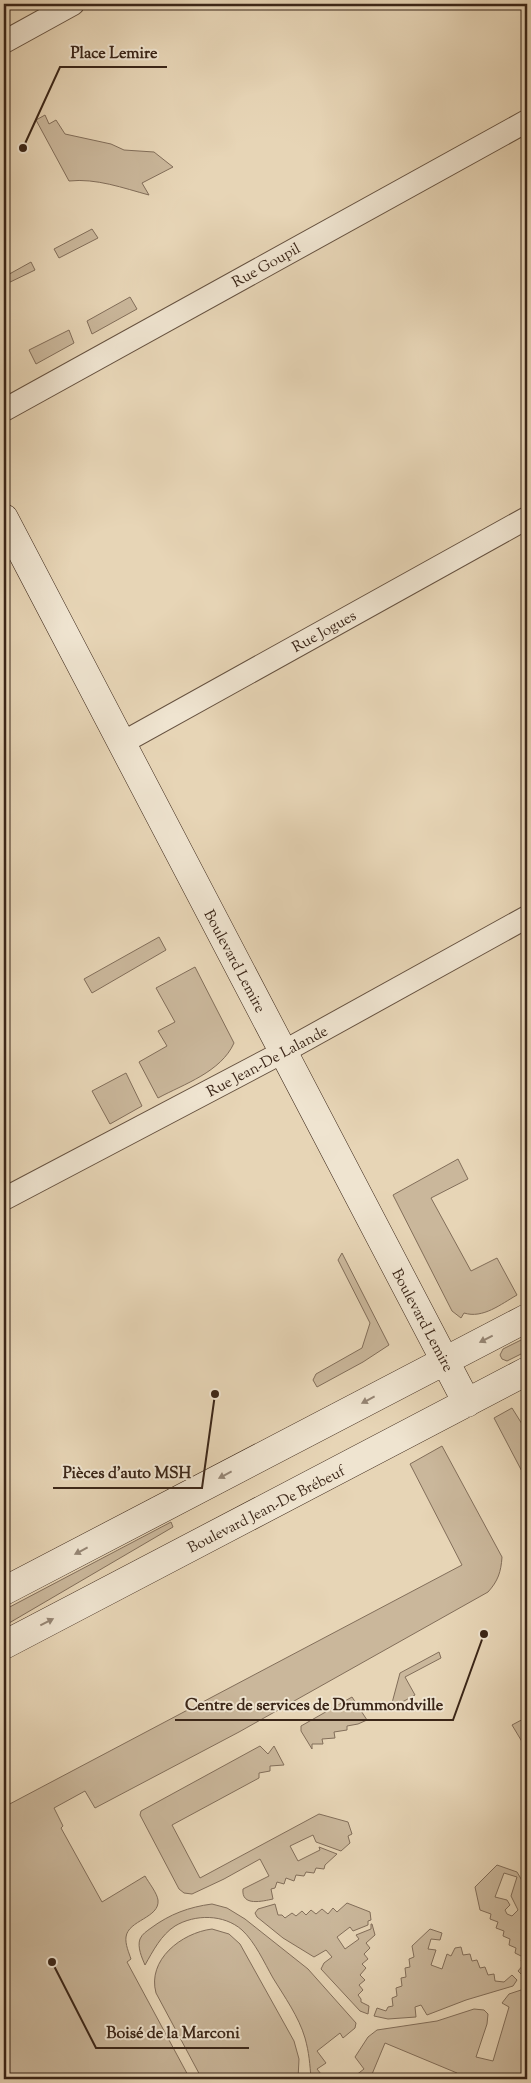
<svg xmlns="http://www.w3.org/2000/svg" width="531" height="2083" viewBox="0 0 531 2083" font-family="'Sorts Mill Goudy',serif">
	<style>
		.green { fill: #cab79b; stroke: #826e5a; fill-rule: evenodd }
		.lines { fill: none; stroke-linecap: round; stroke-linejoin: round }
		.minor-casing { stroke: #665240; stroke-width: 24 }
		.secondary-casing { stroke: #3b2618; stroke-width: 29 }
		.minor { stroke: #efe4d0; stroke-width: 22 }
		.secondary { stroke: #efe4d0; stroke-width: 28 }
		.oneway { fill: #958574 }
		.labels { text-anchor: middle; stroke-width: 4; stroke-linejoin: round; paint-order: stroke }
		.street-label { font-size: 15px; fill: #3b2618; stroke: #efe4d0 }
		.leader { fill: none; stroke: #3b2618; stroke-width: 2 }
		.callout-dot { fill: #3b2618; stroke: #efe4d0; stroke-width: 2 }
		.callout-label { font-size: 16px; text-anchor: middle; font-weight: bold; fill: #3b2618; stroke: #efe4d0; stroke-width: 4; stroke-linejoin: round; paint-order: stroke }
	</style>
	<rect width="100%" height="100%" fill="#e7d5b6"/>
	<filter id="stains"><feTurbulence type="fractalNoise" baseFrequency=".004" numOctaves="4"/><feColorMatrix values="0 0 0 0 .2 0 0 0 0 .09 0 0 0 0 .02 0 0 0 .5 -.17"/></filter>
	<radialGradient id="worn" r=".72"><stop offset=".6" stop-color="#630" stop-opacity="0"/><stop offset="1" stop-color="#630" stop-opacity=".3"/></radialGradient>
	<path class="green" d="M45 115 49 124 56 120 65 134 111 144 124 150 154 152 173 167 142 183 149 195C123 188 96 178 69 181L36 120Z
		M92 229 98 238 59 258 54 249Z
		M31 262 35 270 4 285V277Z
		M130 297 137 309 92 334 87 321Z
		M69 330 74 343 36 364 29 350Z
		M159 937 166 950 92 993 84 979Z
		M195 967 234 1043C221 1072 184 1084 158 1098L139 1062 167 1046 158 1031 175 1022 156 988Z
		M126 1073 142 1106 110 1124 92 1091Z
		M458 1159 468 1179 431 1198 471 1271 497 1258 517 1295C501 1304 483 1319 464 1313L461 1318 452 1311 393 1195Z
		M342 1253 389 1345 363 1362 317 1387 313 1380 316 1374 362 1348 370 1323 338 1260Z
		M527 1337V1351L507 1361 502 1359 500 1355 503 1349Z
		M512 1408 527 1432V1481L494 1418Z
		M442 1446 502 1557C501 1572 498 1581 488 1592L239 1732 95 1808 85 1791 54 1808 63 1826 61 1828 102 1902 145 1876C149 1883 157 1893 158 1900 160 1918 128 1920 126 1937 125 1944 129 1953 131 1959L127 1962 190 2079H4V1807L462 1565 410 1464Z
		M171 1522 173 1527 4 1626V1610Z
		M439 1652 441 1658 405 1677 415 1695 395 1706 392 1703 400 1673Z
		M352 1697 367 1720 358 1724 347 1726V1730L334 1732 335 1738 322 1739 323 1744H312V1749L301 1731V1726Z
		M527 1717V1744L524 1745 512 1725Z
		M260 1746 268 1754 274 1746 284 1765 270 1766V1771L259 1773V1778L172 1825 200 1878 319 1814 348 1822 352 1834 348 1836 350 1843 341 1851 316 1842 313 1835 290 1846 298 1861 320 1850 319 1847 337 1854 325 1865 324 1869 316 1868 314 1873 306 1872 304 1876 296 1875 294 1881 286 1878 284 1884 277 1882 275 1888 271 1889 273 1899C263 1901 241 1907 243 1889L269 1876 260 1859 224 1879 192 1894 184 1893 179 1889 140 1815 141 1811Z
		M497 1865 517 1872 527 1889V1980L518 1971 524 1964 521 1961 523 1957 515 1953 516 1948 509 1945 510 1939 503 1936 504 1931 496 1928 498 1922 490 1919 491 1914 480 1910 475 1887ZM504 1873 517 1877 511 1896 518 1910 512 1916 507 1914 505 1910 510 1905 507 1900 495 1897Z
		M347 1903 370 1912 371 1920 368 1921V1925L353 1931 350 1927 337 1937 345 1949 359 1939 356 1935 371 1929V1924H372L375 1935 366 1943 370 1948 364 1954 368 1959 362 1964 366 1968 360 1975 365 1980 359 1985 363 1990 358 1995 361 1999V2002L369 2006 368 2014 360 2011 321 1969 324 1963 332 1957 326 1950 314 1957 283 1938 257 1917 255 1913 258 1909 275 1904 278 1915H282L285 1918 292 1913 296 1916 302 1911 306 1915 311 1910 316 1914 322 1909 328 1914 333 1908 337 1912Z
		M212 1904 227 1908 245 1919 308 1969 356 2023 355 2028 343 2038 340 2033 317 2051 326 2063 317 2069 321 2074 316 2078 317 2079H311C310 2065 309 2052 305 2038 299 2017 284 1996 273 1978 264 1962 255 1942 242 1930 224 1914 195 1914 175 1926 161 1935 153 1951 145 1965 142 1958 137 1947 140 1939 142 1934 147 1931 151 1928 170 1914 189 1907 212 1904Z
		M212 1929 229 1934 240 1944 294 2041 299 2059 298 2079H202L156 1993C147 1960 181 1933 212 1929Z
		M430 1929 442 1933 440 1940 431 1939 428 1949 436 1950 431 1965 442 1969 447 1954 451 1956 455 1948 461 1947 463 1955 470 1954 472 1961 477 1960 480 1968 485 1967 488 1975 494 1974 495 1981 504 1982 512 1975 517 1980 513 1986 466 2000 427 2015 421 2005 415 2007 416 2017 388 2019 374 2016 377 2008 386 2011 388 2007 393 2006 392 1998 397 1996 396 1988 402 1986 401 1978 406 1977 405 1968 410 1967 409 1959 414 1957 412 1946Z
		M527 1988V2079H455L457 2073 385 2043 370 2079H351L364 2069 355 2057 368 2037 377 2030 437 2021 474 2009 484 2010 488 2014 487 2024 476 2057 493 2061 509 2007 502 2003 509 1994Z"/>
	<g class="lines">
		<g class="minor-casing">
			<path id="minor" d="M4 42 73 4
				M4 410 527 121
				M122 743 527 518
				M4 1199 283 1052 527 917"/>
		</g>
		<g class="secondary-casing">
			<path id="secondary" d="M4 518 467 1403
				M4 1591 527 1318
				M4 1645 527 1371"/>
		</g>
		<use href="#minor" class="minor"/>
		<use href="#secondary" class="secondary"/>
	</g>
	<defs><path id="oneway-solid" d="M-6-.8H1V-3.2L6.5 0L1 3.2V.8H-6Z" transform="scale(1.25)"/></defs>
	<g class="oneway">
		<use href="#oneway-solid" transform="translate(486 1339) rotate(153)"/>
		<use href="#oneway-solid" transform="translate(368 1400) rotate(152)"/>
		<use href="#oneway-solid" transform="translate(225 1475) rotate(152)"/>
		<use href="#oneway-solid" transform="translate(81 1551) rotate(152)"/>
		<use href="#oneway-solid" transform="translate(47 1622) rotate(-27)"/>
	</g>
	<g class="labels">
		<g class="street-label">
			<text transform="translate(266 265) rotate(-29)" y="5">Rue Goupil</text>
			<text transform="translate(324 631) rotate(-29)" y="5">Rue Jogues</text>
			<text transform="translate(235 961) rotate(62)" y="5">Boulevard Lemire</text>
			<text transform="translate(267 1061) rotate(-28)" y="5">Rue Jean-De Lalande</text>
			<text transform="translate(423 1320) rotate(62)" y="5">Boulevard Lemire</text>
			<text transform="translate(266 1509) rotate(-27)" y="5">Boulevard Jean-De Brébeuf</text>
		</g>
	</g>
	<path class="leader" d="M23 148L60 67H167M215 1394L202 1488H53M484 1634L453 1720H175M52 1962L96 2048H249"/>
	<g class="callout-dot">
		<circle cx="23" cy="148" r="5"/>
		<circle cx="215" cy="1394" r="5"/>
		<circle cx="484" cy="1634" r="5"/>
		<circle cx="52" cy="1962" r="5"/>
	</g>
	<g class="callout-label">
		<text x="114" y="58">Place Lemire</text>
		<text x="127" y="1478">Pièces d'auto MSH</text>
		<text x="314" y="1710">Centre de services de Drummondville</text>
		<text x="173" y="2038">Boisé de la Marconi</text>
	</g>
	<rect width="531" height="2083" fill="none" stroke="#e7d5b6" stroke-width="20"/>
	<rect x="5" y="5" width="521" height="2073" fill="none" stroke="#3b2618" stroke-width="2.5"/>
	<rect x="10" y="10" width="511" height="2063" fill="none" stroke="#3b2618"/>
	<rect width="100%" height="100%" filter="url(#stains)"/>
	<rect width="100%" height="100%" fill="url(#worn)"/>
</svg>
